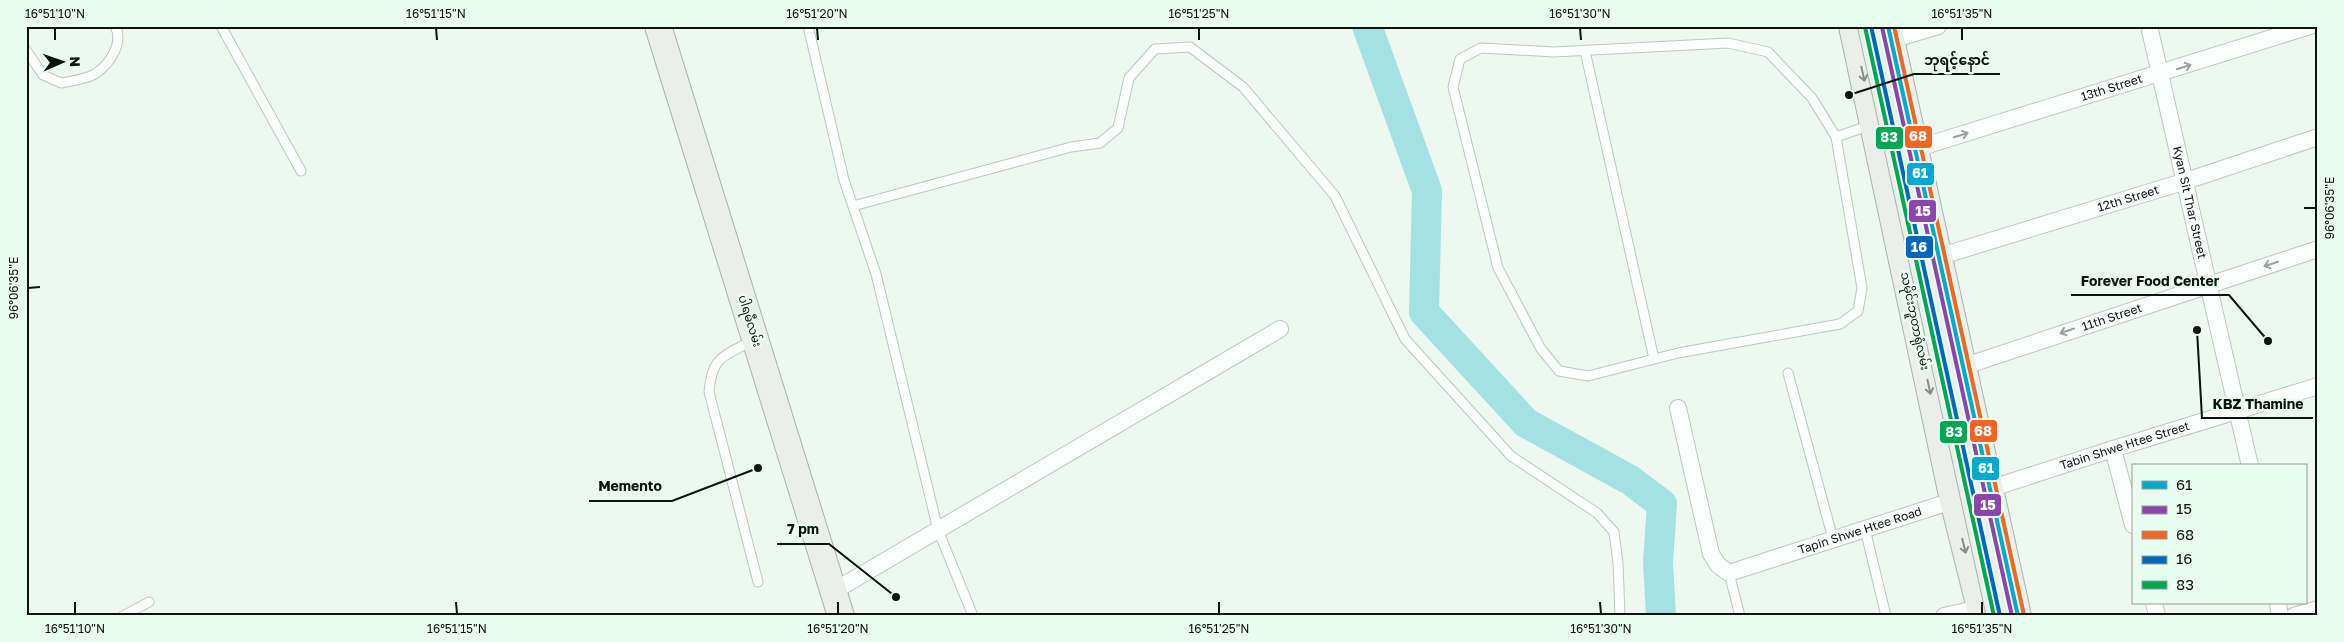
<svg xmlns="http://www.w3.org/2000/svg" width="2344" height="642" viewBox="0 0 2344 642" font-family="'Golos Text','Noto Sans Myanmar',sans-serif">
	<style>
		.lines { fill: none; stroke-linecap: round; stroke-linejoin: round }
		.river { stroke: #a3e1e5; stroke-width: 30 }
		.service-casing { stroke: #bfc7c2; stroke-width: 11 }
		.minor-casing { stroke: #bfc7c2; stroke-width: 18 }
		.primary-casing { stroke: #aab4a8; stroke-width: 28 }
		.service { stroke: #fcfefd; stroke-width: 9 }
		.minor { stroke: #fcfefd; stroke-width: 16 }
		.primary { stroke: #eaefe9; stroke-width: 26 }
		.primary-bridge-casing { stroke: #aab4a8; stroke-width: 28; stroke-linecap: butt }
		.primary-bridge { stroke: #eaefe9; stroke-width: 26 }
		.bus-1-casing { stroke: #e9fcf0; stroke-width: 8 }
		.bus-2-casing { stroke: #e9fcf0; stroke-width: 8 }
		.bus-3-casing { stroke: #e9fcf0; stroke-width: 8 }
		.bus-4-casing { stroke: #e9fcf0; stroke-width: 8 }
		.bus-5-casing { stroke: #e9fcf0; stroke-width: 8 }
		.bus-1 { stroke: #00a9ce; stroke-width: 4 }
		.bus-2 { stroke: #8e44ad; stroke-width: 4 }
		.bus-3 { stroke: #f26522; stroke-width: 4 }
		.bus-4 { stroke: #0065bd; stroke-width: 4 }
		.bus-5 { stroke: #00a651; stroke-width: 4 }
		.oneway { stroke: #9ca09e }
		.oneway2 { stroke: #878c87 }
		.ticks { fill: none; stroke: #0d130f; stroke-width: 2 }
		.labels { text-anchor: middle; stroke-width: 5; stroke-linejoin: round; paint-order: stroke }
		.street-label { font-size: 12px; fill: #0d130f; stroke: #e9fcf0 }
		.leader { fill: none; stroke: #0d130f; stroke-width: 2 }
		.callout-dot { fill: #0d130f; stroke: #e9fcf0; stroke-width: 2 }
		.callout-label { font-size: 14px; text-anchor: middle; font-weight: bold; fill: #0d130f; stroke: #e9fcf0; stroke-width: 5; stroke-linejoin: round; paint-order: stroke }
		.line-badge { stroke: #e9fcf0; stroke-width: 2 }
		.badge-label { font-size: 14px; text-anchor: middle; font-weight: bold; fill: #fff }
		.neatline { fill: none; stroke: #0d130f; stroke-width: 2 }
		.ticks-label { font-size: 12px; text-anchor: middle; fill: #0d130f }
	</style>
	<rect width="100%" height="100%" fill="#edf8f1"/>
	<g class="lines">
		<path class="river" d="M1367 26 1427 191 1424 312 1526 423 1630 480 1662 504 1658 562 1661 616"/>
		<g class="service-casing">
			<path id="service" d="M221 26 301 171
				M808 26 844 180 876 274 938 530 973 616
				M1728 43 1768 52 1812 98 1836 137 1862 288 1858 311 1840 324 1678 353 1588 376 1559 371 1541 349 1498 268 1453 87 1460 59 1481 48 1554 52Z
				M26 50 43 75 61 83C71 81 87 79 95 74 110 64 124 43 115 26
				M1585 51 1654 359
				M1836 137 1871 125
				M853 206 1071 147 1100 143 1118 128 1129 78 1155 49 1190 47 1243 87 1335 196 1405 339 1511 456 1597 513 1614 532 1618 563 1620 616
				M753 340C724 357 712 355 709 392L758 582
				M1788 373 1833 539
				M1865 529 1886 616
				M1729 573 1740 616
				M123 616 149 602"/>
		</g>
		<g class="minor-casing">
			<g id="minor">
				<path id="s1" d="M2149 26 2250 466"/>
				<path d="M1891 40 1938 26"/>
				<path id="s2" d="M1915 149 2310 26"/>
				<path id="s3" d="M1938 257 2186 181 2318 137"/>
				<path id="s4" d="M1962 367 2318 249"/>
				<path id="s5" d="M1678 408 1711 554 1718 565 1729 573 2113 449 2318 386"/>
				<path d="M2113 449 2133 525"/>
				<path d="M834 591 1280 329"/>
				<path d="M2154 603 2157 616"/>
				<path d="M2278 603 2280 616"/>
				<path d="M1944 616 1980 608"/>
				<path d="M2294 616 2318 609"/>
			</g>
		</g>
		<g class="primary-casing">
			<path id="primary" d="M658 26 841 616
				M1852 26 1953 500 1982 616
				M1888 26 2018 616"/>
		</g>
		<use href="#service" class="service"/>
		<use href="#minor" class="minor"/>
		<use href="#primary" class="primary"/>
		<g class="primary-bridge-casing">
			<path id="primary-bridge" d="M1871 26 2000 616"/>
		</g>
		<use href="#primary-bridge" class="primary-bridge"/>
		<g class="bus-1-casing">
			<path id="bus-1" d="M1888 26 2018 616"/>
		</g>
		<g class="bus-2-casing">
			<path id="bus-2" d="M1882 27 2012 616"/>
		</g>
		<g class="bus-3-casing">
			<path id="bus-3" d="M1894 26 2024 615"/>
		</g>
		<g class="bus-4-casing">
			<path id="bus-4" d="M1871 26 2000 616"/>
		</g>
		<g class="bus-5-casing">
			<path id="bus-5" d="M1865 27 1994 616"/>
		</g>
		<use href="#bus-1" class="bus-1"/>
		<use href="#bus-2" class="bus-2"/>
		<use href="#bus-3" class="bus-3"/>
		<use href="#bus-4" class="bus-4"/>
		<use href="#bus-5" class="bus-5"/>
	</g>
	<defs><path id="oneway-shaft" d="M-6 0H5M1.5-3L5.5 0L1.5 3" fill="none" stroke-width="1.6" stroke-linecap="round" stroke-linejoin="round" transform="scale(1.25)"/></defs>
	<g class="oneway">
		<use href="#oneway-shaft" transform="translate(2184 67) rotate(-18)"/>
		<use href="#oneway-shaft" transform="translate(1961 135) rotate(-17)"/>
		<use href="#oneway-shaft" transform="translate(2271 264) rotate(162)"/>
		<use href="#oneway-shaft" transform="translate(2067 331) rotate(161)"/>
	</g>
	<g class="oneway2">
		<use href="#oneway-shaft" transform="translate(1863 74) rotate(77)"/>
		<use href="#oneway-shaft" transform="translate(1929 387) rotate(78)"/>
		<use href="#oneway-shaft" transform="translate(1964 546) rotate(76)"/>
	</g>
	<path class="ticks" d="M55 28V40M436 28 437 40M817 28 818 40M1199 28V40M1580 28 1581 40M1962 28V40M2304 208H2316M28 288 40 287M75 602V614M456 602 457 614M838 602V614M1219 602V614M1600 602 1601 614M1982 602V614"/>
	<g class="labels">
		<g class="street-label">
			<text dy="4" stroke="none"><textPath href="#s2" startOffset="206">13th Street</textPath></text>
			<text dy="4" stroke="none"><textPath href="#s3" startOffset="199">12th Street</textPath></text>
			<text dy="4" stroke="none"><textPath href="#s1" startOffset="181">Kyan Sit Thar Street</textPath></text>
			<text dy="4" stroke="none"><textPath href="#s4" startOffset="158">11th Street</textPath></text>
			<text transform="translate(750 321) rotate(73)" y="4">ပါရမီလမ်း</text>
			<text transform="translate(1915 321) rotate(78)" y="4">သမိုင်းဘူတာရုံလမ်း</text>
			<text dy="4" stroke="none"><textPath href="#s5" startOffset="592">Tabin Shwe Htee Street</textPath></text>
			<text dy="4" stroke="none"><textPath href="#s5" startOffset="314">Tapin Shwe Htee Road</textPath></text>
		</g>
	</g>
	<path class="leader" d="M1849 95L1914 74H2000M2268 341L2229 295H2071M2197 330L2202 418H2313M758 468L672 501H589M896 597L829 544H777"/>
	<g class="callout-dot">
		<circle cx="1849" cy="95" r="5"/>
		<circle cx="2268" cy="341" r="5"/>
		<circle cx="2197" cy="330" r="5"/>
		<circle cx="758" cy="468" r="5"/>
		<circle cx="896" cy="597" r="5"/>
	</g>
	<g class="callout-label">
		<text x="1957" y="65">ဘုရင့်နောင်</text>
		<text x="2150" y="286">Forever Food Center</text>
		<text x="2258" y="409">KBZ Thamine</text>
		<text x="630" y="491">Memento</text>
		<text x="803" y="534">7 pm</text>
	</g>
	<g class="line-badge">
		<rect x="1904" y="125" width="29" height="24" rx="5" fill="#f26522"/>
		<rect x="1875" y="126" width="29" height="24" rx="5" fill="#00a651"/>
		<rect x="1906" y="162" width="29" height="24" rx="5" fill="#00a9ce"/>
		<rect x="1908" y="199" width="29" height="24" rx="5" fill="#8e44ad"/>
		<rect x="1905" y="235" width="29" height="24" rx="5" fill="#0065bd"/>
		<rect x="1969" y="419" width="29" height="24" rx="5" fill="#f26522"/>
		<rect x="1939" y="420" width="29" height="24" rx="5" fill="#00a651"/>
		<rect x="1971" y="456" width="29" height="25" rx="5" fill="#00a9ce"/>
		<rect x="1973" y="493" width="29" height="24" rx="5" fill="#8e44ad"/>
	</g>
	<g class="badge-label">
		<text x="1918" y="141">68</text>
		<text x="1889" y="142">83</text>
		<text x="1920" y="178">61</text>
		<text x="1923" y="216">15</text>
		<text x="1919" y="252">16</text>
		<text x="1983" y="436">68</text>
		<text x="1954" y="437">83</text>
		<text x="1986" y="473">61</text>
		<text x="1988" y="510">15</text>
	</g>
	<rect width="2344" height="642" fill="none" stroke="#e9fcf0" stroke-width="55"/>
	<rect x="2132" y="464" width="175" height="140" fill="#e9fcf0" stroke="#919f96"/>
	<rect x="2142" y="481" width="25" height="8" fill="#00a9ce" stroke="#919f96"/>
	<text x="2176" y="490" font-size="15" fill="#0d130f">61</text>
	<rect x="2142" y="506" width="25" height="8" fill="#8e44ad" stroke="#919f96"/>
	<text x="2176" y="514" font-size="15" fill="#0d130f">15</text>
	<rect x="2142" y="531" width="25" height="8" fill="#f26522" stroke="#919f96"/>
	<text x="2176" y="540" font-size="15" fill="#0d130f">68</text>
	<rect x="2142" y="556" width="25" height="8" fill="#0065bd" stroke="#919f96"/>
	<text x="2176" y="564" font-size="15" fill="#0d130f">16</text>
	<rect x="2142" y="581" width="25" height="8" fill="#00a651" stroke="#919f96"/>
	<text x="2176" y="590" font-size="15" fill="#0d130f">83</text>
	<g transform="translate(62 62) rotate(88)" stroke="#e9fcf0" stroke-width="4" paint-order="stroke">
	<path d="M0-4L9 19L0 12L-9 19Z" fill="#0d130f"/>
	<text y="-8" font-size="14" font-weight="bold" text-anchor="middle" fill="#0d130f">N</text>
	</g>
	<rect x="28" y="28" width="2288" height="586" class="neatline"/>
	<g class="ticks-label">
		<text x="55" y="18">16°51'10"N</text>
		<text x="436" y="18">16°51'15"N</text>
		<text x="817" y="18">16°51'20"N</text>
		<text x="1199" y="18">16°51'25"N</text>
		<text x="1580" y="18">16°51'30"N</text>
		<text x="1962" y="18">16°51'35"N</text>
		<text transform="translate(2330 208) rotate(-90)" y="4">96°06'35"E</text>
		<text transform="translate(14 288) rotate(-90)" y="4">96°06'35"E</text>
		<text x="75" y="633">16°51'10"N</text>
		<text x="457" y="633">16°51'15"N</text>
		<text x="838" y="633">16°51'20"N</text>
		<text x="1219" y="633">16°51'25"N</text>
		<text x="1601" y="633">16°51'30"N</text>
		<text x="1982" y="633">16°51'35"N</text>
	</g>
</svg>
